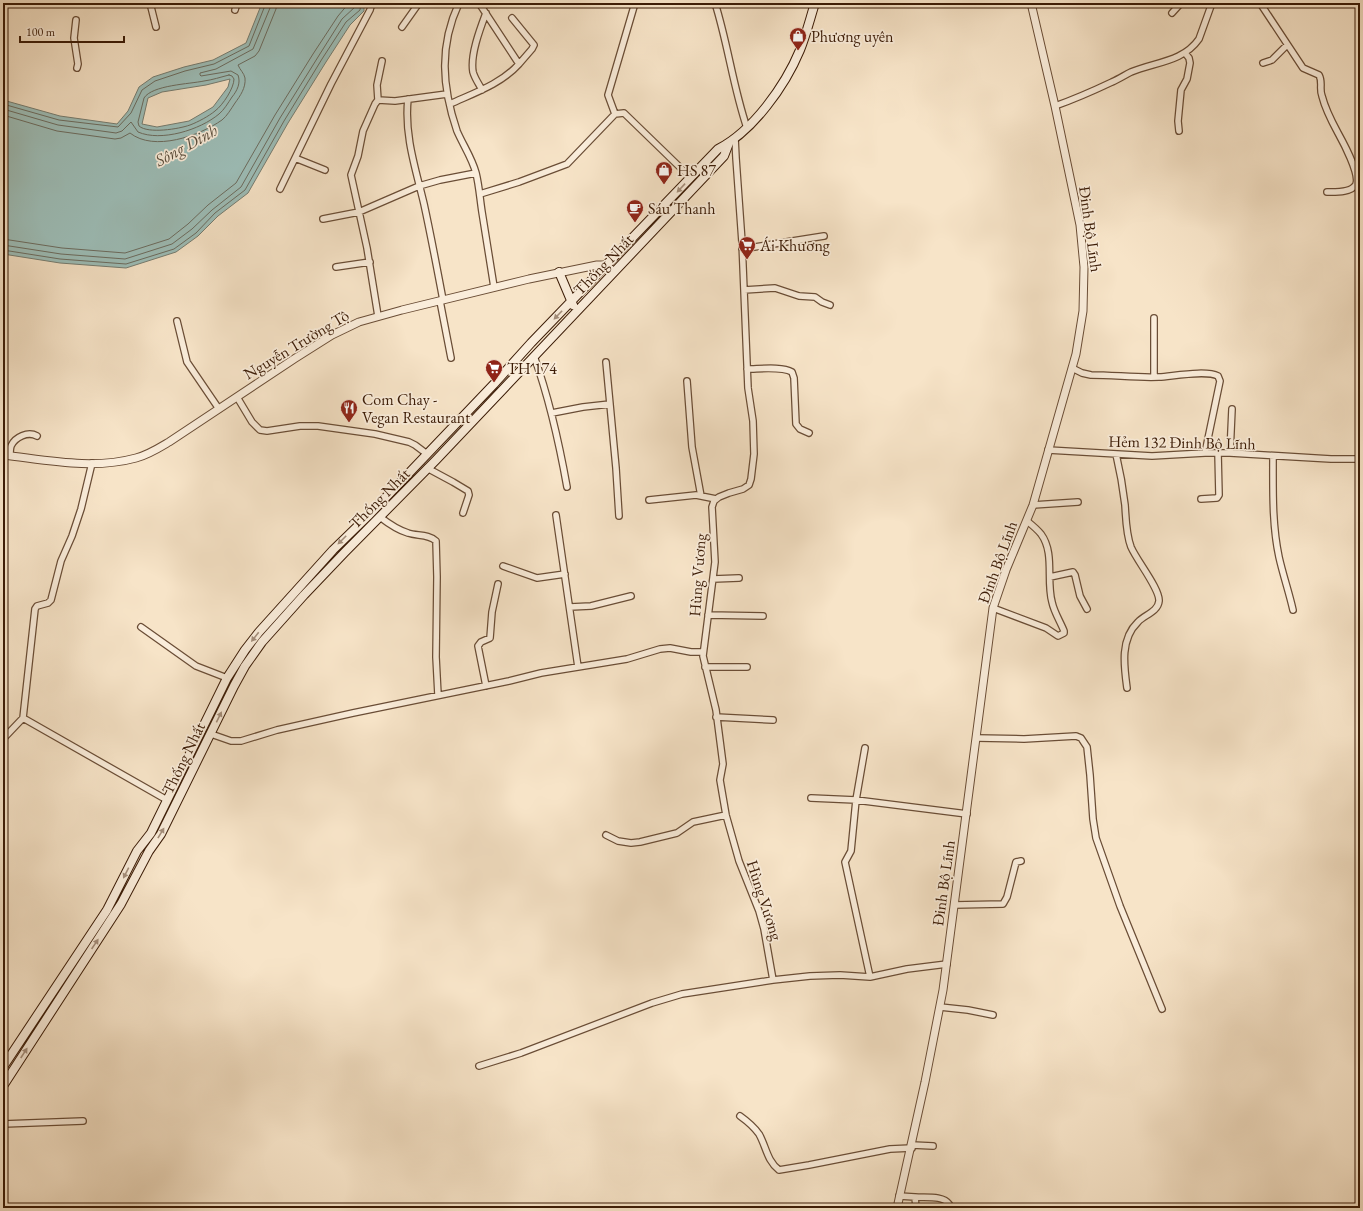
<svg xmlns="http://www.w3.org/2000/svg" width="1363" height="1211" viewBox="0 0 1363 1211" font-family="'EB Garamond',serif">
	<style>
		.water { fill: #9dbeb8; stroke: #767d71; fill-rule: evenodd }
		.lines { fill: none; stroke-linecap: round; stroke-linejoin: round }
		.shore { stroke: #6c6c5f; stroke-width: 1 }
		.minor-casing { stroke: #6a4d36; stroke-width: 8 }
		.tertiary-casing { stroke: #6a4d36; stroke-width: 9 }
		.secondary-casing { stroke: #3b1b06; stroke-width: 10 }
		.minor { stroke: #faeddb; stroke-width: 5.5 }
		.tertiary { stroke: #faeddb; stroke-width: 7 }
		.secondary { stroke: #faeddb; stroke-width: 8 }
		.oneway { fill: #a48e7b }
		.labels { text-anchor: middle; stroke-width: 3.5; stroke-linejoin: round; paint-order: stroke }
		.poi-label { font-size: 16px; fill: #3b1b06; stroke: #faeddb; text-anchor: start }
		.street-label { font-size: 16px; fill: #3b1b06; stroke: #faeddb }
		.water-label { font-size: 17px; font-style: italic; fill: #584c3b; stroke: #faeddb }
	</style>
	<rect width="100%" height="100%" fill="#f7e4c8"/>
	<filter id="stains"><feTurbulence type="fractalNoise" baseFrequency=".005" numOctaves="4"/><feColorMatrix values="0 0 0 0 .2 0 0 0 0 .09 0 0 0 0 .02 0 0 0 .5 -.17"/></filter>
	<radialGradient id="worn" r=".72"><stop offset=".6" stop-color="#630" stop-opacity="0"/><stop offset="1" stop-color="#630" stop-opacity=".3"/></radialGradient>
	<path class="water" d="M262 3H364V11L350 25 326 62 288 123 248 193 218 216 198 236 176 252 126 268 60 263 3 254V100L60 116 117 124 128 111 139 87 153 77 184 67 213 60 246 43ZM230 79 228 87 213 107 189 121 157 127 142 124 148 98 162 92 206 85Z"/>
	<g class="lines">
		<path class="shore" d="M229 75 232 76 234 79C234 88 223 105 215 111 209 116 198 122 190 125 179 129 148 134 139 126L138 122 144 98C152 85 190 84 204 81 212 80 221 77 229 75Z
			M3 104 59 120 118 127 131 113 142 90 155 81 185 71 214 64 249 46 266 3
			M3 109 58 125 116 133 122 131 131 122 138 132C161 142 200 130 219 114 224 110 228 103 232 97 237 91 241 83 238 75L231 71 201 76 200 75V73L216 69 253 49 270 8 271 3
			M3 115 57 131 115 139 121 138 130 133C154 152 199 136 222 120 227 116 231 109 235 103 240 96 246 88 245 78 244 73 240 70 238 65L255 56 259 51 276 9 277 3
			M3 239 62 248 125 253 169 239 188 224 208 205 236 183 275 115 313 54 338 16 349 3
			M3 245 61 254 125 259 172 244 192 229 212 210 241 187 280 118 318 57 342 19 355 7V3
			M3 250 60 259 126 264 174 249 196 233 215 213 245 190 284 121 322 59 346 22 360 10 361 3"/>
		<g class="minor-casing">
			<path id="minor" d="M150 3 156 27
				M459 3C439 46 442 87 457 131 463 145 472 158 476 173 479 185 480 199 482 212 486 237 490 262 494 287
				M715 3C728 44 733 87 747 128
				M1260 3 1303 68 1319 75C1323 82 1319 89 1322 96 1325 108 1332 122 1338 133 1343 142 1360 174 1356 184 1352 193 1335 192 1327 192
				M235 10 237 3
				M1172 13 1181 3
				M512 18 534 45 532 49 519 64
				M76 20 74 38 78 64 77 68
				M402 27 419 3
				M1263 63 1272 60 1287 45
				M482 90C479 84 475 79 473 72 470 55 480 29 486 13
				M408 99C404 135 416 170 424 204 431 236 437 268 443 300
				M378 100 395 101 447 94
				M378 100 377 85 382 61
				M450 104C474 93 501 84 519 64L479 3
				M1055 106C1075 99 1093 91 1112 82 1119 79 1125 75 1131 72 1155 62 1183 62 1199 39L1212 3
				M615 114 608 95 635 3
				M1179 131 1178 121 1181 90 1187 79 1190 63 1189 58 1185 53
				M735 138 736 158 742 242 748 388 753 421 754 454 751 479 749 485 743 489 729 493 719 497 714 501 712 507 715 562 703 656 716 710 723 764 720 780 726 815 739 861 759 911 764 929 773 980
				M295 158 325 170
				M280 189 331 84 370 10 372 3
				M480 194 519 182 567 164 615 114 624 113 691 178
				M323 219 359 212 419 186 440 180 476 173
				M742 249 824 236
				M336 267 370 262
				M744 290 775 288 799 296 815 297 822 302 830 305
				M440 301 451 358
				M378 316 367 248 351 175 358 156 363 131 375 104 378 100
				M177 321 187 362 219 409
				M534 356C549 398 559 442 567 487
				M606 362 616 468 619 516
				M1072 368 1082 373 1091 375C1114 375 1137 378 1159 377 1174 376 1206 370 1218 376L1220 381 1205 453
				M747 369C759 369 782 366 792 372L794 378 796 424 800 429 809 433
				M1154 377V318
				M687 381 692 447 701 496
				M237 397 252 422 260 430 267 431 300 426H318L375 434 409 442 415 445 427 454
				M552 413 583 407 610 404
				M1048 450 1152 456 1205 453H1230L1331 459H1360
				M1230 453 1232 409
				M1116 454C1120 471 1123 488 1125 505 1126 519 1126 534 1131 547 1137 561 1160 589 1159 601 1158 612 1144 615 1138 622 1120 639 1124 666 1127 688
				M10 456C10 452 10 449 11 446 15 437 28 431 37 436
				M1273 456C1273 490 1272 524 1279 557 1283 575 1289 592 1293 610
				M427 468 453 482 468 491 469 495 463 513
				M1201 499 1217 498 1219 495 1218 453
				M649 500 696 495 716 499
				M1033 505 1078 502
				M556 515 578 667
				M380 517C389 524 398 530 408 533 417 536 429 534 436 541L437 577 436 657 438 695
				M503 566 537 578 565 574
				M1050 577 1073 572 1075 575 1080 596 1087 609
				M713 579 739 578
				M570 607 591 606 631 596
				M993 608 1046 628 1058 636 1064 633V631C1060 621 1054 612 1052 602 1046 580 1055 553 1041 534 1037 529 1032 525 1027 521
				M708 615 763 616
				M141 627 196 666 227 678
				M705 667H747
				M486 686 478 646 481 642 490 638 492 612 498 584
				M716 717 773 720
				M23 718 167 800
				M211 734 231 741H241L277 730 353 713 509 681 541 673 627 659 660 649 670 648 691 652H703
				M977 738 1024 739 1076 736 1081 738 1087 747 1090 775 1093 819 1096 838 1120 906 1162 1009
				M3 739 23 718 35 609 37 606 48 603 51 600 61 561 72 536 81 509 92 463
				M865 748 856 800 967 814
				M811 798 856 800 851 851 845 862 870 977
				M606 835 618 841 631 843 640 842 677 833 693 822 726 815
				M954 905 1003 904 1007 897 1016 862 1021 861
				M940 1007 968 1010 993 1015
				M479 1066 521 1053 652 1003 682 994 773 980 810 976 840 975 870 977 907 969 947 964
				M740 1116C747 1121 754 1127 759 1134 766 1146 767 1161 779 1170L809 1165 890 1149 912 1148
				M3 1124 83 1121
				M912 1145 933 1146
				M899 1196 915 1197 916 1208
				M915 1197C925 1198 943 1195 949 1204"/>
		</g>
		<g class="tertiary-casing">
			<path id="tertiary" d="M3 455C47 460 92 470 136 458 148 455 159 448 169 442L294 359 332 335 359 322 402 310 529 279 597 265H606L614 272
				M897 1208 925 1082 943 990 993 608 1006 570 1033 505 1076 354 1083 311 1084 267 1080 225 1055 106 1031 3"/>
		</g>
		<g class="secondary-casing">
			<path id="secondary" d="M559 272 573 305
				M3 1067 107 910 137 851 151 833 227 678 245 650 259 632 333 550 368 516 494 384 531 343 718 149C753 131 785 86 800 50 806 35 810 19 815 3
				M3 1086 121 904 149 851 161 834 234 686 245 666 262 642 304 595 345 552 436 460 724 156 729 143"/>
		</g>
		<use href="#minor" class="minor"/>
		<use href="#tertiary" class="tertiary"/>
		<use href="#secondary" class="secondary"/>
	</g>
	<defs><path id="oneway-solid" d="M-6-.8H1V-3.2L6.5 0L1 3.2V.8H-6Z"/></defs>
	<g class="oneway">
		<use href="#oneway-solid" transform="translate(681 188) rotate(133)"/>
		<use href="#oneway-solid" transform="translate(558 315) rotate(134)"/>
		<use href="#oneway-solid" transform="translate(342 540) rotate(135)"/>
		<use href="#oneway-solid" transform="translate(255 637) rotate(128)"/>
		<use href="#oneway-solid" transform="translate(219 717) rotate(-64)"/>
		<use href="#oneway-solid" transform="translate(161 833) rotate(-59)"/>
		<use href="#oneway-solid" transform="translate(126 873) rotate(117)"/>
		<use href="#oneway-solid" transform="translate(95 944) rotate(-56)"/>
		<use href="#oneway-solid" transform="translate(24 1053) rotate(-57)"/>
	</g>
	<defs>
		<g id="shop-pin" transform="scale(0.9)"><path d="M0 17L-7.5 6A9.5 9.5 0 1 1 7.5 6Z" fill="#8f2418" stroke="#faeddb"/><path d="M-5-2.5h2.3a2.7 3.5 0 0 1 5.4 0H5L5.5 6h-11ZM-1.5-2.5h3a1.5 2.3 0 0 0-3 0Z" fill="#fff"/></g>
		<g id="cafe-pin" transform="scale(0.9)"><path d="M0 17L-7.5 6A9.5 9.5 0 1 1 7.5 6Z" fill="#8f2418" stroke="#faeddb"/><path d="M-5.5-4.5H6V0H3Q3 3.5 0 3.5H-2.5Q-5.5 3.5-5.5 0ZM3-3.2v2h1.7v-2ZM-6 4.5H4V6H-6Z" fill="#fff"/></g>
		<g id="supermarket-pin" transform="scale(0.9)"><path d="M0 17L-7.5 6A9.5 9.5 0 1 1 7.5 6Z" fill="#8f2418" stroke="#faeddb"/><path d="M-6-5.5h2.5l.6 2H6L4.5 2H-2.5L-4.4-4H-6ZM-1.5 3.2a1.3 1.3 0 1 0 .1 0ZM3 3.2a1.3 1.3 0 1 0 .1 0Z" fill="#fff"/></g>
		<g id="restaurant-pin" transform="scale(0.9)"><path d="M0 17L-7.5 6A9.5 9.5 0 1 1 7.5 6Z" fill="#8f2418" stroke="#faeddb"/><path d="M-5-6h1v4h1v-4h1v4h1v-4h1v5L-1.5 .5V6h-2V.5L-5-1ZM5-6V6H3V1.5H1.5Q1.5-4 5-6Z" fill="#fff"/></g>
	</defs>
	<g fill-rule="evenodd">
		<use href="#shop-pin" x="798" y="36"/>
		<use href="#shop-pin" x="664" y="170"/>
		<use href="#cafe-pin" x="635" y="208"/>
		<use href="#supermarket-pin" x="747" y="245"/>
		<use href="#supermarket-pin" x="494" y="368"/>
		<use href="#restaurant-pin" x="349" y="408"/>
	</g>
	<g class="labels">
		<g class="poi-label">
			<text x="811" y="42">Phương uyên</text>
			<text x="677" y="176">HS 87</text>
			<text x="648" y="214">Sáu Thanh</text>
			<text x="760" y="251">Ái Khương</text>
			<text x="507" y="374">TH 174</text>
			<text x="362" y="405">Com Chay -<tspan x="362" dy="18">Vegan Restaurant</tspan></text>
		</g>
		<g class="street-label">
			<text transform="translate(1091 229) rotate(82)" y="6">Đinh Bộ Lĩnh</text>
			<text transform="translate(603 264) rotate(-46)" y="6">Thống Nhất</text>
			<text transform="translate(296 344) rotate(-31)" y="6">Nguyễn Trường Tộ</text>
			<text transform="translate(1182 442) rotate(1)" y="6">Hẻm 132 Đinh Bộ Lĩnh</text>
			<text transform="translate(379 498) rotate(-45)" y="6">Thống Nhất</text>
			<text transform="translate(997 562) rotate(-70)" y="6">Đinh Bộ Lĩnh</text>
			<text transform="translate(697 575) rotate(-86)" y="6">Hùng Vương</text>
			<text transform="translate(183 758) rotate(-64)" y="6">Thống Nhất</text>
			<text transform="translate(943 883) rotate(-82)" y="6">Đinh Bộ Lĩnh</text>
			<text transform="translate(765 900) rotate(72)" y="6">Hùng Vương</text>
		</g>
		<g class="water-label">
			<text transform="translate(186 145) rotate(-29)" y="6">Sông Dinh</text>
		</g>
	</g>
	<rect width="1363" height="1211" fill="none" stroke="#f7e4c8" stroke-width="16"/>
	<rect x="4" y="4" width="1355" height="1203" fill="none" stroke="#3b1b06" stroke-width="2"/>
	<rect x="8" y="8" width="1347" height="1195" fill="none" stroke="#3b1b06"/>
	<path d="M20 36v6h104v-6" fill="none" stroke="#3b1b06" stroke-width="2"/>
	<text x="26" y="36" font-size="12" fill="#3b1b06" stroke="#faeddb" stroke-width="3" paint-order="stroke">100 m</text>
	<rect width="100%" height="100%" filter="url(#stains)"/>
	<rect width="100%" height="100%" fill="url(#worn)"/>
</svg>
